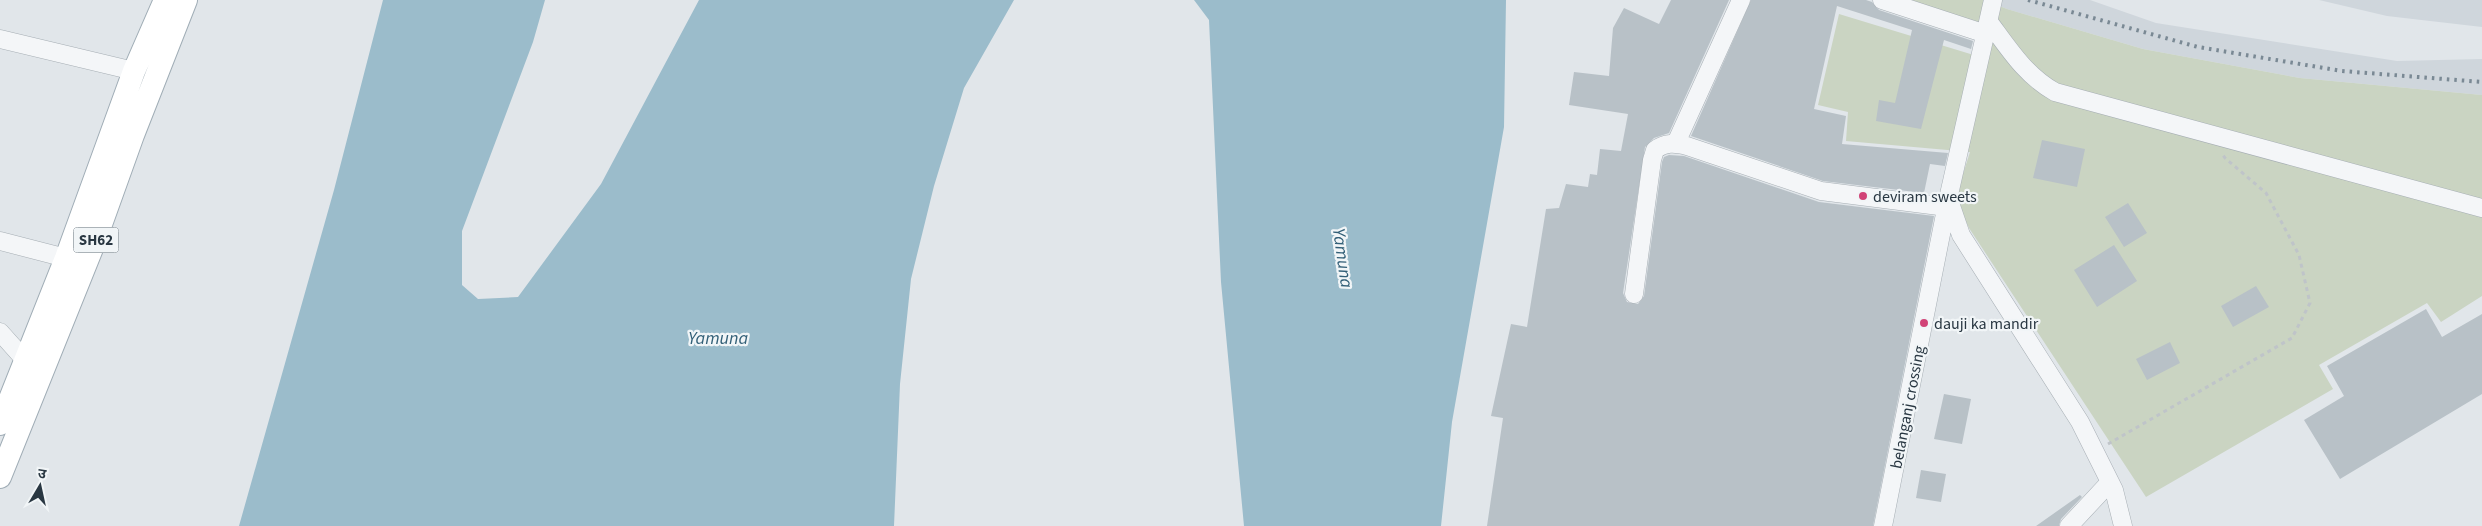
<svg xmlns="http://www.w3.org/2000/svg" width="2482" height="526" viewBox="0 0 2482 526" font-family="'Source Sans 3','Noto Sans Devanagari',sans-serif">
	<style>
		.built { fill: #cfd6dc }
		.green { fill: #cad4c2 }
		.water { fill: #9bbccb }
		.building { fill: #b8c1c7 }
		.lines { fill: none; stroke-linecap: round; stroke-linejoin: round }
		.minor-casing { stroke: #a6aeb4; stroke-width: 19 }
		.major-casing { stroke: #a0adb6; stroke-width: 24 }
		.path { stroke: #bfc4c9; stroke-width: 3; stroke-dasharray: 4 4; stroke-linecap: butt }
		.minor { stroke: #f4f6f8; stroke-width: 18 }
		.major { stroke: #fff; stroke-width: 22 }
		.rail { stroke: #7a8994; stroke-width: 4; stroke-dasharray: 2.5 5; stroke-linecap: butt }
		.poi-dot { fill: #d14377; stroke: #f1f5f7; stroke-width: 2 }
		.labels { text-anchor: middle; stroke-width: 4.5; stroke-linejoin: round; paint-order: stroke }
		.shield { fill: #f1f5f7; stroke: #657078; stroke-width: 1 }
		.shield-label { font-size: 15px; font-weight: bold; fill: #293742 }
		.poi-label { font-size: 16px; fill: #293742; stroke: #f1f5f7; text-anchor: start }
		.street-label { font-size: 16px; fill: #293742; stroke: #f1f5f7 }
		.water-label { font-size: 18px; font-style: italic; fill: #325f77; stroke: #f1f5f7 }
	</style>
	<rect width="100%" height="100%" fill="#e1e6ea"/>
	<path class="built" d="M1984 0H2090L2156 23 2397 61 2482 59V95L2300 78 2143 49 2007 9Z
		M2319 0H2482V27L2387 16Z"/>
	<path class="green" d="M1896 0H1984L2007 9 2143 49 2300 78 2482 95V296L2441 322 2427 303 2319 365 2333 389 2146 497 1969 228 1955 199 1970 152 1846 141 1848 112 1818 105 1839 14 1977 56 1982 28Z"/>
	<path class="water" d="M383 0H545L533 42 462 231V285L478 299 518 297 601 184 699 0H1014L964 88 934 186 911 279 900 384 894 526H239L334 190Z
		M1194 0H1506L1504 127 1452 422 1441 526H1244L1221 282 1209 20Z"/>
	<path class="building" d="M1671 0H1729L1669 133 1654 138 1645 147 1623 293 1627 302 1638 304 1644 296 1662 162 1664 157 1669 155 1684 156 1819 202 1934 216 1873 526H1487L1503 418 1491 416 1511 324 1527 327 1546 209 1559 208 1566 184 1588 187 1590 174 1597 175 1600 149 1621 151 1628 114 1569 105 1574 72 1609 76 1613 28 1624 8 1659 24Z
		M1751 0H1866L1872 2 1879 10 1973 41 1971 49 1944 40 1921 129 1876 121 1879 100 1895 103 1912 30 1837 6 1814 109 1846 116 1842 144 1948 153 1945 166 1930 164 1924 193 1823 181 1691 136Z
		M2042 140 2085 149 2077 187 2033 178Z
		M2128 203 2147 233 2124 247 2105 217Z
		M2114 245 2137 281 2097 307 2074 270Z
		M2256 286 2269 307 2233 327 2221 306Z
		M2426 309 2442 337 2482 314V394L2340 479 2304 420 2344 396 2327 366Z
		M2170 342 2180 363 2147 380 2136 359Z
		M1944 394 1971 399 1962 444 1934 439Z
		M1921 470 1946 474 1941 502 1916 498Z
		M2080 495 2082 497 2061 519 2059 526H2036Z"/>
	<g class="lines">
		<g class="minor-casing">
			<path id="minor" d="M1882 0 1986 34
				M1989 22C2009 49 2026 76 2055 92L2482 208
				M0 39 134 71
				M1676 143 1741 0
				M1949 200 1961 235 2080 422 2114 490 2123 526
				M0 241 66 258
				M1634 294 1652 160 1655 150C1665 142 1675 143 1687 146L1821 191 1947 207
				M0 332 25 360
				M1883 526 1948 199 1993 0
				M2069 526 2110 482"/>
		</g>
		<g class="major-casing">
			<path id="major" d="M0 424 66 258 134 71 165 0
				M0 477 95 241 133 135 186 0"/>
		</g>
		<path class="path" d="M2108 444 2292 338 2310 303 2299 255 2266 193 2225 158 2223 155"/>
		<use href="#minor" class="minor"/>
		<use href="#major" class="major"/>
		<path class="rail" d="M2028 0 2198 47 2342 71 2482 82"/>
	</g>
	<g class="poi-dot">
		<circle cx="1863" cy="196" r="5"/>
		<circle cx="1924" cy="323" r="5"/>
	</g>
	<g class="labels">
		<rect class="shield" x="73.5" y="227.5" width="45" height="25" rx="4"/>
		<g class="shield-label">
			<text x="96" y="245">SH62</text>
		</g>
		<g class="poi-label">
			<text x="1873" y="202">deviram sweets</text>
			<text x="1934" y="329">dauji ka mandir</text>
		</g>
		<g class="street-label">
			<text transform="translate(1907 407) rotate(-79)" y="6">belanganj crossing</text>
		</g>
		<g class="water-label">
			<text transform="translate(1343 258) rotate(82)" y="6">Yamuna</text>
			<text x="718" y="344">Yamuna</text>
		</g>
	</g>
	<g transform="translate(40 486) rotate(9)" stroke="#f1f5f7" stroke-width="4" paint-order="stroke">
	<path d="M0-4L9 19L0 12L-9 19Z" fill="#293742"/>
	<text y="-8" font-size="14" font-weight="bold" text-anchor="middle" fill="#293742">उ</text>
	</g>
</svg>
